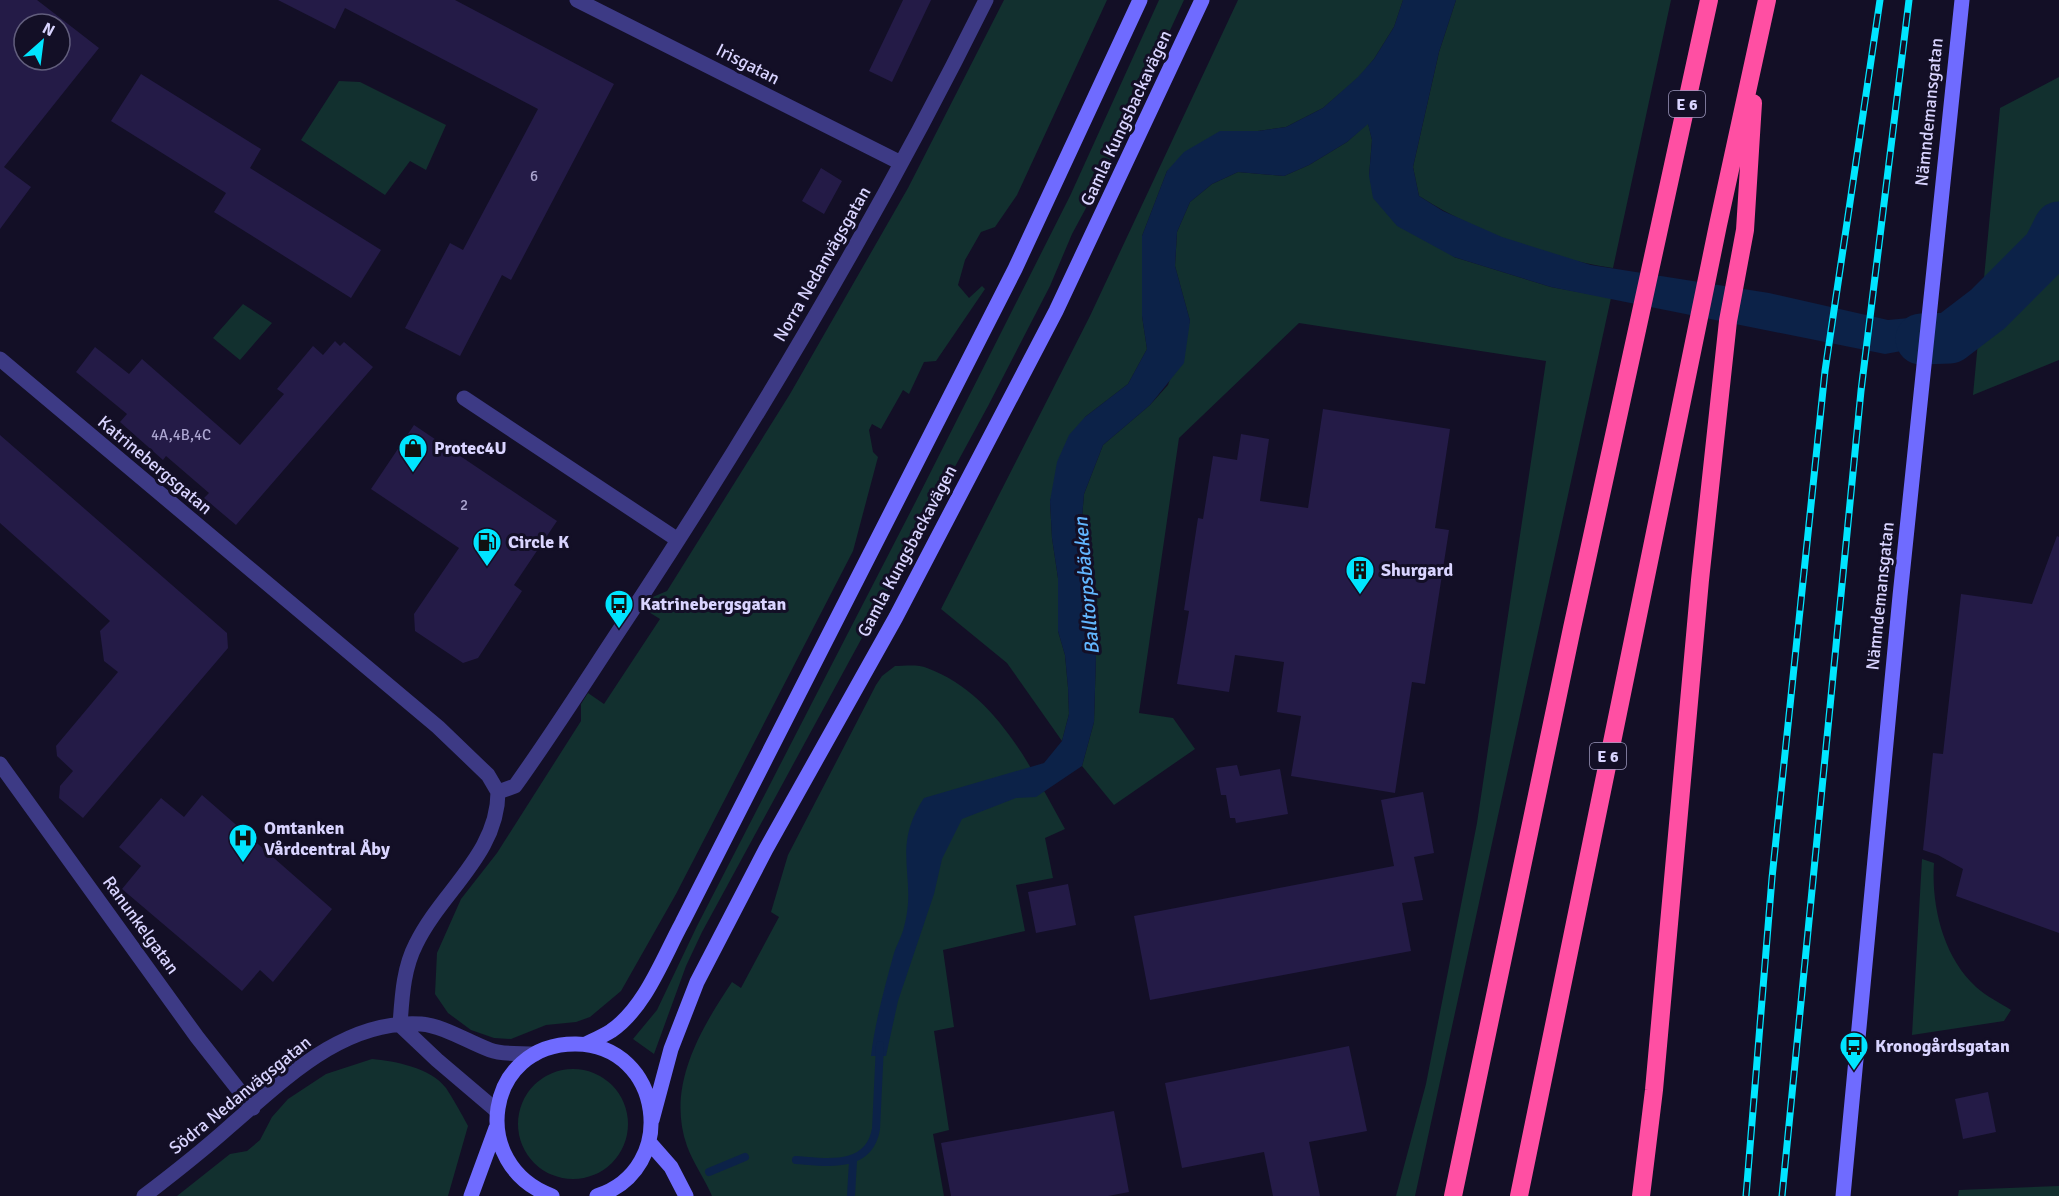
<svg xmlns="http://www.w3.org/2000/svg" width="2059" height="1196" viewBox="0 0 2059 1196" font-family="Signika,sans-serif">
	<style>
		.green { fill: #12302f }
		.water { fill: #0c2248 }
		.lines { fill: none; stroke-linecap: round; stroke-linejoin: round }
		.stream { stroke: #0c2248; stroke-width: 8 }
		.river { stroke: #0c2248; stroke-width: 51 }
		.building { fill: #241b47; fill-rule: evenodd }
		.street { stroke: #3d3a85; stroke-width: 15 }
		.secondary { stroke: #6f6bff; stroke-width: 15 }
		.highway { stroke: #ff4fa3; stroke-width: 18 }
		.rail-casing { stroke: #00e5ff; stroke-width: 7 }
		.rail { stroke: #130f26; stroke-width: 4.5; stroke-dasharray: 14; stroke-linecap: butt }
		.labels { text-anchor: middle; stroke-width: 6; stroke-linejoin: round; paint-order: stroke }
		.number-label { font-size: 15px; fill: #aca6d1 }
		.shield { fill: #130f26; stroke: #9e99be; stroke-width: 1.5 }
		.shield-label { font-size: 16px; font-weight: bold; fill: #d9d4ff }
		.street-label { font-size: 18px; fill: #d9d4ff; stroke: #130f26 }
		.poi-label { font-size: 18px; font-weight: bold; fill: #d9d4ff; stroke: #130f26; text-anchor: start }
		.water-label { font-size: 20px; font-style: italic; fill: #62b6ff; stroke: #130f26 }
	</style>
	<rect width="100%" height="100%" fill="#130f26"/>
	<path class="green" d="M1004 0H1107L1017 195 995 227 981 232 965 260 958 285 969 298 982 286 985 289 936 361 924 362 909 394 903 390 881 429 872 424 869 430 873 452 878 457 853 551 676 894 621 991 590 1017 576 1022 546 1025 511 1039 494 1038 471 1030 448 1013 435 994 437 953 461 899 497 853 581 721V704L588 693 604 704 660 619 644 609 648 599 667 591 790 394 908 188Z
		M1159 0H1184L1100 182 1072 234 1050 286 988 406 702 932 686 966 654 1054 633 1039 657 1010 697 926 915 503 1070 196Z
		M1238 0H1403L1394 27 1374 59 1359 77 1323 108 1286 127 1258 131 1167 171 1142 236V316L1147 349 1128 384 1085 417 1050 501 1052 538 1058 578V631L1065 655 1068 687 1069 714 1062 741 1007 663 941 609 1090 316Z
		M1456 0H1671L1613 268C1549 259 1474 231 1419 196L1413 167 1439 52Z
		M2059 77V360L1973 395 2000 108Z
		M339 81 360 82 446 125 426 170 410 161 385 195 301 140Z
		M1368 123 1372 140 1369 176 1454 257 1551 287 1611 298 1415 1196H1396L1426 1084 1477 823 1546 361 1299 323 1179 438 1139 713 1173 718 1195 749 1114 805 1082 766 1094 722 1096 655 1094 619 1080 542 1084 494 1103 445 1150 405 1168 385 1190 321 1175 266 1177 232 1190 202 1212 184 1238 172 1284 176 1309 165 1347 142Z
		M243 304 272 323 240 360 213 338Z
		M895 666C904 666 918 664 927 668 997 694 1031 768 1065 829L1045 838 1053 878 1016 885 1025 931 943 950 954 1027 934 1031 949 1130 933 1134 944 1196H712C705 1179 693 1163 687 1146 666 1087 700 1030 732 982L741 988 779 917 771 912 788 855 876 685 882 676Z
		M1922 859 1934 863C1931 905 1943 957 1976 987 1986 996 2000 1003 2011 1010L2004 1021 1912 1035Z
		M372 1059C395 1061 431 1068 446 1088 454 1100 461 1113 468 1126L448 1196H177L230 1154 247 1151 260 1140 272 1117 288 1099 326 1074Z
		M518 1124a55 55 0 1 1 110 0a55 55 0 1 1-110 0Z
		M2059 1186V1196H1958L1959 1190Z"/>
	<path class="water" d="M1403 0H1456L1439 52 1413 167 1419 196 1443 211 1502 237 1591 265 1769 293 1888 320 1983 311 1989 335 1885 354 1551 287 1454 257 1397 226 1373 198 1369 176 1372 140 1368 124 1347 142 1309 165 1284 176 1238 172 1212 184 1190 202 1177 232 1175 266 1190 321 1184 363 1150 405 1103 445 1084 494 1080 542 1094 619 1096 655 1094 722 1082 766 1036 797 1016 798 962 819 942 859 934 894 898 1001 886 1056H871C875 1022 885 986 894 953 897 944 902 936 904 927 918 876 890 850 924 798L1044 763 1062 741 1069 714 1068 687 1065 655 1058 631V578L1052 538 1050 501 1057 462 1069 435 1085 417 1128 384 1147 349 1142 316V236L1167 171 1184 152 1220 131H1258L1286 127 1323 108 1358 77 1374 59 1394 27Z"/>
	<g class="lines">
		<path class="stream" d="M796 1160C826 1162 869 1170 876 1129L880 1045
			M709 1172 745 1157
			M851 1196 853 1161"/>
		<path class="river" d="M1921 339 1950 338 1988 309 2048 249 2059 227"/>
	</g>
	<path class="building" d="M0 0H37L99 48 4 167 31 187 0 229ZM24 24H60V60H24Z
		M278 0H455L614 84 511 280 502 275 460 356 405 328 450 243 463 250 538 109 345 8 335 29Z
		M903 0H931L892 82 869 71Z
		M141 74 261 149 250 168 381 250 351 298 214 212 226 193 111 121Z
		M821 168 842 181 824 214 802 201Z
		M335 341 340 346 344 342 373 367 236 525 204 498 209 493 166 456 163 460 120 422 127 414 76 372 95 347 129 374 142 359 240 445 284 394 277 389 313 346 323 355Z
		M1323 409 1450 429 1435 528 1449 530 1425 684 1412 682 1395 793 1291 776 1301 716 1277 712 1284 662 1235 655 1229 692 1177 684 1189 611 1184 610 1198 518 1203 519 1213 456 1237 460 1241 434 1269 439 1260 501 1308 508Z
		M414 425 557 521 514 585 522 591 478 658 463 663 415 631 414 614 459 548 371 489Z
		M0 435 227 633 228 648 83 818 59 798 60 786 73 771 57 756 56 746 118 672 104 661 100 631 110 621 0 523Z
		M2057 536 2059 537V933L1956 896 1963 869 1938 855 1923 850 1933 753 1943 754 1961 594 2032 604Z
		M1237 765 1240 776 1280 769 1288 814 1236 823 1235 818H1230L1226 795H1221L1216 768Z
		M1423 792 1434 853 1414 857 1423 900 1402 903 1411 951 1150 1000 1134 916 1394 866 1381 800Z
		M202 795 332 909 273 982 260 970 242 991 122 889 141 866 119 847 161 798 184 817Z
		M1068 884 1076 925 1036 933 1028 892Z
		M1349 1046 1367 1131 1309 1142 1320 1196H1273L1264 1152 1182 1168 1165 1083Z
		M1988 1092 1996 1132 1963 1139 1955 1099Z
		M1114 1111 1129 1192 1108 1196H951L941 1143Z"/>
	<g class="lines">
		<path class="street" d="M577 0 901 163
			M0 359 438 727 488 775 498 792
			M464 398 678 540
			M0 764 197 1037 253 1108
			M400 1025C402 998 403 969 416 944 441 892 498 854 498 792L515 786C558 726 597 663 638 602 765 408 883 208 986 0
			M400 1025 437 1060 497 1111
			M144 1196C173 1174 202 1151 229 1127 284 1080 343 1019 421 1024 444 1026 468 1042 490 1050 503 1055 521 1053 535 1054"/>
		<path class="secondary" d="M586 1044C594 1040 603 1036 611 1031 645 1008 663 958 682 923L1015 269 1140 0
			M652 1120 671 1049 697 982 766 849 896 617 1056 311 1202 0
			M649 1142 671 1167 686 1196
			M471 1196 496 1128
			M552 1196C467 1165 485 1043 576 1044 663 1045 680 1169 597 1196
			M1843 1196 1900 596 1962 0"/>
		<path class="highway" d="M1453 1196 1572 628 1709 0
			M1519 1196 1718 225 1767 0
			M1641 1196 1654 1090 1700 580 1728 321 1745 230 1753 103"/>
		<g class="rail-casing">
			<path id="rail" d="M1746 1196 1772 878 1825 371 1880 0
				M1782 1196 1861 391 1909 0"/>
		</g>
		<use href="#rail" class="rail"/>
	</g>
	<defs>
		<g id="shop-pin" transform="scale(1.5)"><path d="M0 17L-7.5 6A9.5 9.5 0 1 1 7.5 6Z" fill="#00e5ff" stroke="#130f26"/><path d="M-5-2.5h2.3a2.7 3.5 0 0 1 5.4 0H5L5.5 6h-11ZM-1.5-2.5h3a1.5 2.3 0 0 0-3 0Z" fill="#111"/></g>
		<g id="fuel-pin" transform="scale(1.5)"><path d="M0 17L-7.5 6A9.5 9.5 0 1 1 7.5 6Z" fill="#00e5ff" stroke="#130f26"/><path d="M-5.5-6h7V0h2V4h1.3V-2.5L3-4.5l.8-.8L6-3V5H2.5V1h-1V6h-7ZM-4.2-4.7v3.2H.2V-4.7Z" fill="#111"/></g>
		<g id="building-pin" transform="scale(1.5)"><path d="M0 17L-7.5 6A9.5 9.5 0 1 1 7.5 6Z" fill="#00e5ff" stroke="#130f26"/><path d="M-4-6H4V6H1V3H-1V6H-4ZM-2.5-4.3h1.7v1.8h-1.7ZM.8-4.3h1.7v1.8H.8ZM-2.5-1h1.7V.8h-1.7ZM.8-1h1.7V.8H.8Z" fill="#111"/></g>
		<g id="bus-pin" transform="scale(1.5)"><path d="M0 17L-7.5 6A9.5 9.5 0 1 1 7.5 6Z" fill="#00e5ff" stroke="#130f26"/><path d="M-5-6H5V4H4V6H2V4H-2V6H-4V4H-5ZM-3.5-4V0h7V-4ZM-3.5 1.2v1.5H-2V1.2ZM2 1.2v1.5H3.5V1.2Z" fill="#111"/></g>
		<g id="hospital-pin" transform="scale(1.5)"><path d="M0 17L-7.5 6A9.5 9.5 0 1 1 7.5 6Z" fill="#00e5ff" stroke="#130f26"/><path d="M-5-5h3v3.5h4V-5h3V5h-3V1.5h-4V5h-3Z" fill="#111"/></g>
	</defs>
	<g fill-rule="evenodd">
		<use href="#shop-pin" x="413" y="448"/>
		<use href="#fuel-pin" x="487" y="542"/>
		<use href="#building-pin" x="1360" y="570"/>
		<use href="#bus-pin" x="619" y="604"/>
		<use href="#hospital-pin" x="243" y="838"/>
		<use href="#bus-pin" x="1854" y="1046"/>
	</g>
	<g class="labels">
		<g class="number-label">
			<text x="534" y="181">6</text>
			<text x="181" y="440">4A,4B,4C</text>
			<text x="464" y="510">2</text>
		</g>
		<g class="shield">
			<rect x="1669" y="91" width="36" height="26" rx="4.5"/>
			<rect x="1590" y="743" width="36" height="26" rx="4.5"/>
		</g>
		<g class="shield-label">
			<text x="1687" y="110">E 6</text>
			<text x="1608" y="762">E 6</text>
		</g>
		<g class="street-label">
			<text transform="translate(748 64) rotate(27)" y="6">Irisgatan</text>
			<text transform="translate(1929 112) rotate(-84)" y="6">Nämndemansgatan</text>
			<text transform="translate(1126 118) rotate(-65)" y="6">Gamla Kungsbackavägen</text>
			<text transform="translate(822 264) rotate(-60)" y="6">Norra Nedanvägsgatan</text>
			<text transform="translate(155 465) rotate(40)" y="6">Katrinebergsgatan</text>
			<text transform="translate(907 551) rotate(-62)" y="6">Gamla Kungsbackavägen</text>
			<text transform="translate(1880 596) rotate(-84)" y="6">Nämndemansgatan</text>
			<text transform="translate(141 925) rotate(54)" y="6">Ranunkelgatan</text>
			<text transform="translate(240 1095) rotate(-39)" y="6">Södra Nedanvägsgatan</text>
		</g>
		<g class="poi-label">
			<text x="434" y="454">Protec4U</text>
			<text x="508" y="548">Circle K</text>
			<text x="1381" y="576">Shurgard</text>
			<text x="640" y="610">Katrinebergsgatan</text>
			<text x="264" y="834">Omtanken<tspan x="264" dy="21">Vårdcentral Åby</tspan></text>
			<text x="1875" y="1052">Kronogårdsgatan</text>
		</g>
		<g class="water-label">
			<text transform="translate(1086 586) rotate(-95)" y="7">Balltorpsbäcken</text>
		</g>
	</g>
	<g transform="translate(42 42) rotate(28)"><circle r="28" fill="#130f26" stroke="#625e7d" stroke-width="1.5"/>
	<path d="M0-4.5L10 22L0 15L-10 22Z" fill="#00e5ff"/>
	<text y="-9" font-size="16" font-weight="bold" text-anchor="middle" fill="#d9d4ff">N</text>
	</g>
</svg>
